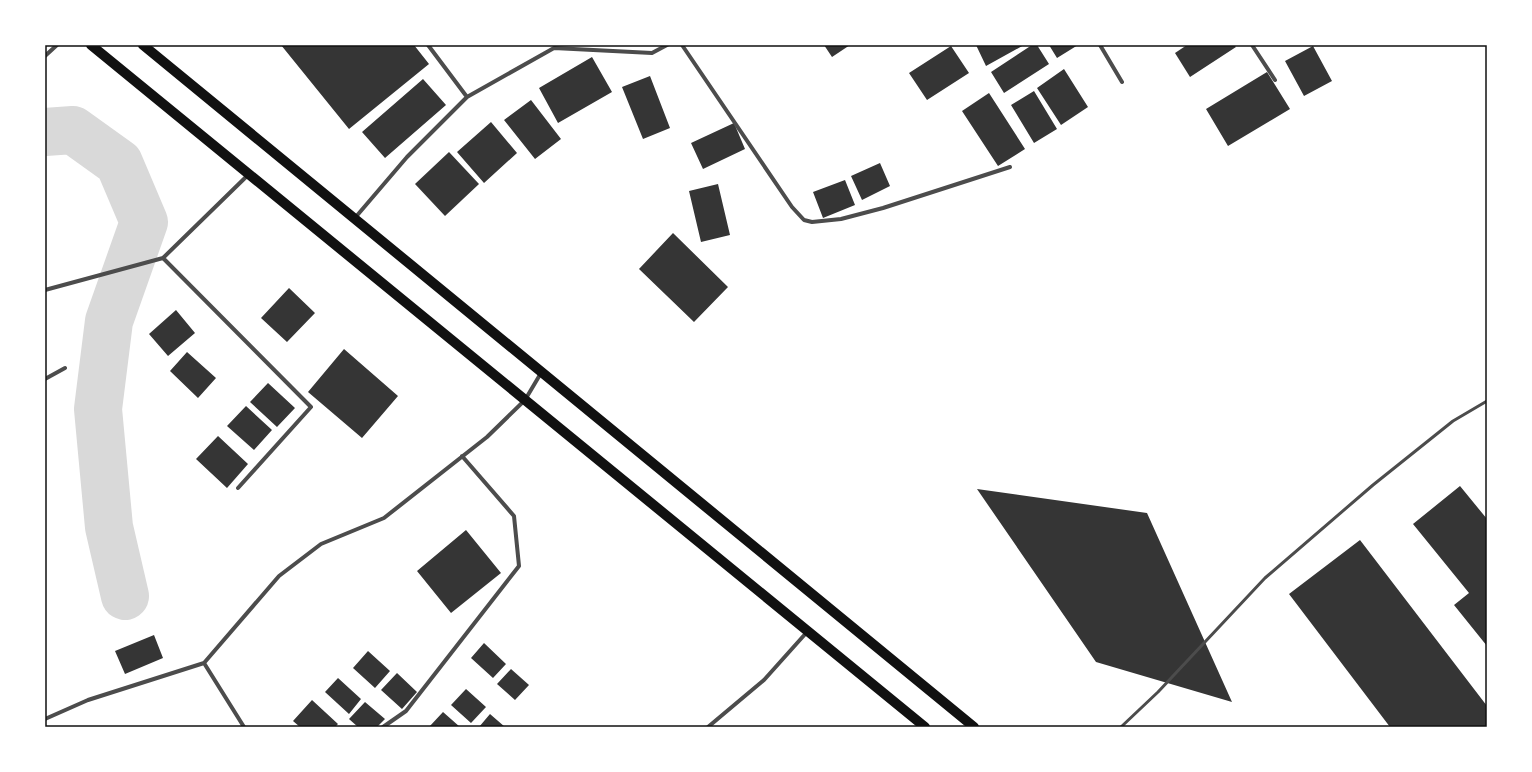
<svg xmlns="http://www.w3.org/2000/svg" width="1532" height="772" viewBox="0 0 1532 772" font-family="Karla,sans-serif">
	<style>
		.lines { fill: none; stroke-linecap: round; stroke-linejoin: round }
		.river { stroke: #d9d9d9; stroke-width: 48 }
		.building { fill: #353535 }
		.service { stroke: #4c4c4c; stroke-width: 3 }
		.minor { stroke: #4c4c4c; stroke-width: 4 }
		.primary { stroke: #111; stroke-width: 10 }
		.neatline { fill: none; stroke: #111; stroke-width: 1.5 }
	</style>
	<rect width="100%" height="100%" fill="#fff"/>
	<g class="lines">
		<path class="river" d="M45 132 73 130 119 163 144 222 109 321 98 409 109 527 125 596"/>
	</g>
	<path class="building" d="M281 45H414L429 64 349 129Z
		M824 45H850L832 57Z
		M976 45H1024L986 66Z
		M1032 45H1037L1049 64 1004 93 991 72Z
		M1049 45H1078L1057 58Z
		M1187 45H1234L1236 47 1190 77 1175 53Z
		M951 46 969 73 927 100 909 73Z
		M1313 46 1332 81 1304 96 1285 61Z
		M592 57 612 92 558 123 539 88Z
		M1064 69 1088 107 1061 125 1037 88Z
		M1267 72 1290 109 1228 146 1206 109Z
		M650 76 670 128 643 139 622 87Z
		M423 79 446 105 385 158 362 132Z
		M1034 91 1057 129 1034 143 1011 105Z
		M989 93 1025 149 998 166 962 111Z
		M531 100 561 139 535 159 504 120Z
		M491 122 517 153 484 183 457 152Z
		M734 123 745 149 703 169 691 143Z
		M449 152 479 184 445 216 415 184Z
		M880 163 890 186 862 200 851 176Z
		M845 180 855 205 823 218 813 192Z
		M718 184 730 235 701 242 689 191Z
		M673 233 728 287 694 322 639 269Z
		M289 288 315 313 287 342 261 318Z
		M176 310 195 333 168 356 149 334Z
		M344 349 398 396 362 438 308 392Z
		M187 352 216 378 198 398 170 371Z
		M268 383 295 408 277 427 250 402Z
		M246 406 272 430 254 450 227 426Z
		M218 436 248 464 227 488 196 459Z
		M1460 486 1487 519V646L1454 605 1469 593 1413 524Z
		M977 489 1147 513 1232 702 1096 662Z
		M466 530 501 573 451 613 417 571Z
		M1360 540 1487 706V727H1390L1289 594Z
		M154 635 163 658 125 674 115 651Z
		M484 643 506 664 493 678 471 658Z
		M368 651 390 671 375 688 353 668Z
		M511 669 529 685 515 700 497 684Z
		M397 673 417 692 402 709 381 690Z
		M338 678 361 699 349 714 325 692Z
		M466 689 486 707 471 723 451 705Z
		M312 700 338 724 335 727H300L293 721Z
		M365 702 385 719 377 727H358L349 719Z
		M443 712 460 727H429Z
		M490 714 505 727H479Z"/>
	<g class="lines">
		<path class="service" d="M1121 727 1158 692 1265 578 1373 485 1453 421 1487 401"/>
		<path class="minor" d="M428 45 467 97
			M682 45 792 207 804 220 812 222 841 219 883 208 1010 167
			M1100 45 1122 82
			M1252 45 1275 80
			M45 56 57 45
			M354 219 407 157 467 97 554 48 652 53 667 45
			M45 290 163 258
			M45 379 65 368
			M238 488 311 407 163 258 248 175
			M204 663 244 727
			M45 719 88 700 204 663 279 576 321 544 384 518 487 437 525 400 541 373
			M383 727 406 711 519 566 514 516 462 456
			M708 727 764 680 807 632"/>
		<path class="primary" d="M91 45 925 727
			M143 45 974 727"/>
	</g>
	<rect width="1532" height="772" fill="none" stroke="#ffffff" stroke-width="92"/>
	<rect x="46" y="46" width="1440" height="680" class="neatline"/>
</svg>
